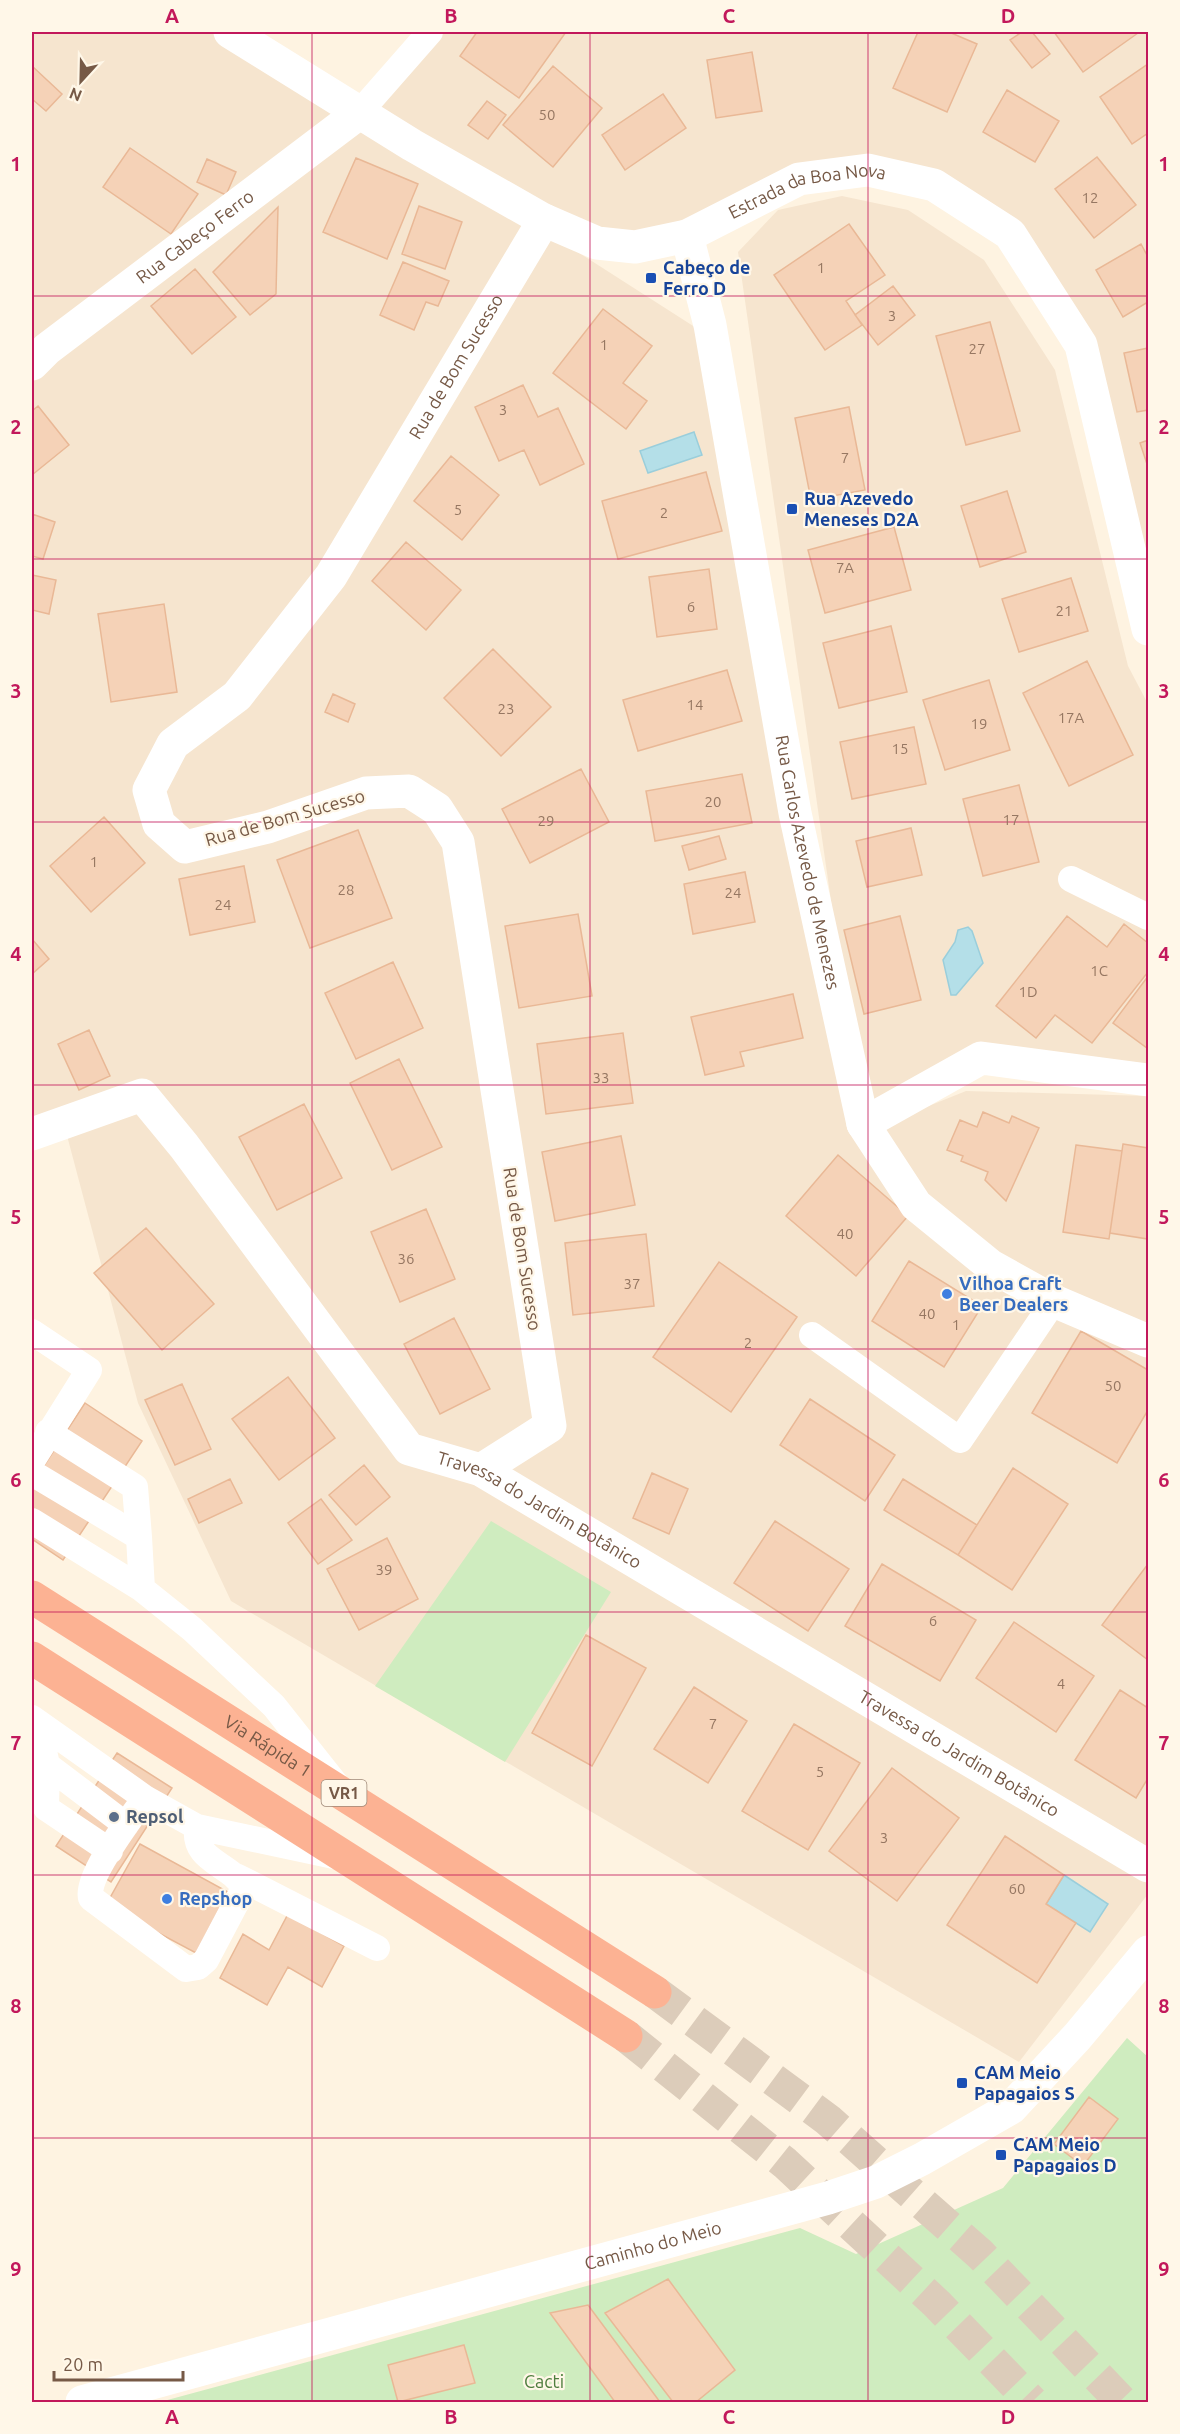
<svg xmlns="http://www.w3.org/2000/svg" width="1180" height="2434" viewBox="0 0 1180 2434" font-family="Ubuntu,sans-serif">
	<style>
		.residential { fill: #f6e5cf }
		.green { fill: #cfecbf }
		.water { fill: #b4dfe8; stroke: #9acedb; stroke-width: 1.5 }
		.building { fill: #f5d2b7; stroke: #e9b896; stroke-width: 1.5 }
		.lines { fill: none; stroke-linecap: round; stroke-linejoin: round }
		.highway-tunnel { stroke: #dcccba; stroke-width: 33; stroke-dasharray: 33 16; stroke-linecap: butt }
		.lane { stroke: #fff; stroke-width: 26 }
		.street { stroke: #fff; stroke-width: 33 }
		.secondary { stroke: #fff; stroke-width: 33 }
		.highway { stroke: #fcb293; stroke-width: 33 }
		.grid { fill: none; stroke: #c2185b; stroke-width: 1.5; stroke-opacity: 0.55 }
		.transit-dot { fill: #1a4fb4; stroke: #fff7e8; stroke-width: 2 }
		.shop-dot { fill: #3f7fe0; stroke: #fff7e8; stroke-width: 2 }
		.service-dot { fill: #5c6f8a; stroke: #fff7e8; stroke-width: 2 }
		.labels { text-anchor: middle; stroke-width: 4.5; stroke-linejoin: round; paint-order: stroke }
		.number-label { font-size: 15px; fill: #967762 }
		.shield { fill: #fff7e8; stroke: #9f8877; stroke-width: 1.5 }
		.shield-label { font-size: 16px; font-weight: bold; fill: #765946 }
		.street-label { font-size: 18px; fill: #765946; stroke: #fff7e8 }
		.transit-label { font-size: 18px; font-weight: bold; fill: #164399; stroke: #fff7e8; text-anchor: start }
		.shop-label { font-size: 18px; font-weight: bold; fill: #366cbe; stroke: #fff7e8; text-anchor: start }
		.service-label { font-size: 18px; font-weight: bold; fill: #4e5e75; stroke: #fff7e8; text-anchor: start }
		.park-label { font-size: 18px; fill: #4e7d3d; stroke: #fff7e8 }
		.neatline { fill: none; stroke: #c2185b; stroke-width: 2 }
		.grid-label { font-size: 20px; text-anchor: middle; font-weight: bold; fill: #c2185b }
	</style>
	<rect width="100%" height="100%" fill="#fef3e1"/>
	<path class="residential" d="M32 32H233L359 112 430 32H1148V629L1081 345 1010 234 868 170 635 247 395 135 701 331 859 1134 966 1091 1148 1096V1894L1019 2062 231 1601 138 1403 61 1113 32 1122Z
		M842 196 908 210 984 260 1055 370 1128 666 1148 704V1080L981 1058 863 1124 738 252 778 210Z"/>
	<path class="green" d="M491 1521 611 1592 505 1762 375 1686Z
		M1127 2038 1148 2057V2402H160L800 2228 856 2254 1003 2188Z"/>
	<path class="water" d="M694 432 702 455 648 473 640 451Z
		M968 927 972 931 983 963 956 995H951L943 960 955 942 958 930Z
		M1064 1875 1108 1904 1090 1932 1046 1904Z"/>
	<path class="building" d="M477 32H566L519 98 460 56Z
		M918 32H949L977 44 947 112 893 88Z
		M1022 32H1032L1050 54 1032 68 1010 40Z
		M1054 32H1137L1138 33 1083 72Z
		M752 52 762 111 716 118 707 60Z
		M1148 64V133L1132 144 1100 97Z
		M32 66 62 94 46 111 32 99Z
		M553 66 602 108 553 167 503 125Z
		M1007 90 1059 121 1035 162 983 132Z
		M663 94 686 128 625 170 602 135Z
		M487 101 506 115 488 139 468 125Z
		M130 148 198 194 171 234 103 187Z
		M1097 157 1136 205 1094 238 1055 189Z
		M356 158 418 184 387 259 323 232Z
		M207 159 236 172 226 195 197 182Z
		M419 206 462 222 445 269 402 254Z
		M278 207 276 294 250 315 213 272Z
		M849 224 885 275 846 301 862 325 825 350 774 275Z
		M1141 244 1148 257V302L1123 317 1096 270Z
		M403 262 449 281 438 306 426 302 414 330 380 315Z
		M195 269 236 317 192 354 151 306Z
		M893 286 915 315 878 345 855 315Z
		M603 309 652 346 623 383 647 401 626 429 553 373Z
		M990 322 1020 431 966 445 936 336Z
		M1148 348V410L1137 412 1124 353Z
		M523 385 538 417 558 408 584 464 540 485 524 450 499 461 475 407Z
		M38 406 69 445 32 475V411Z
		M849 407 865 490 811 500 795 418Z
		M1148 440V467L1140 443Z
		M451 456 499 495 462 540 414 501Z
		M706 472 722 531 618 559 602 501Z
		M1007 491 1026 552 980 567 961 506Z
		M32 514 55 522 43 559 32 556Z
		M894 527 911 590 825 613 808 550Z
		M406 542 461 590 426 630 372 581Z
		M709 569 717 629 657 637 649 577Z
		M32 575 56 580 49 614 32 610Z
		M1071 578 1088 631 1019 652 1002 599Z
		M164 604 177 692 111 702 98 614Z
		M891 626 907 692 839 708 823 643Z
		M493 649 551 707 501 756 444 698Z
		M1087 661 1133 755 1069 786 1023 693Z
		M727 670 742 721 638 751 623 700Z
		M989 680 1010 750 945 770 923 700Z
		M333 694 355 704 348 722 325 712Z
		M914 727 926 784 852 799 840 742Z
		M581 769 609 822 530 863 502 809Z
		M742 774 752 823 655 841 646 791Z
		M1019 785 1039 862 983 876 963 799Z
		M104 817 145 863 91 912 50 866Z
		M911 828 922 875 867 887 856 841Z
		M358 830 392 918 310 948 277 860Z
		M719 836 726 859 689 870 682 846Z
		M244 866 255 922 190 935 179 879Z
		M745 872 755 922 693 934 684 884Z
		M578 914 592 996 519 1008 505 926Z
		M900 916 921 1000 864 1014 844 930Z
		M1067 916 1107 947 1124 924 1148 943V972L1092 1043 1055 1015 1036 1038 996 1006Z
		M32 939 49 959 32 974Z
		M393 962 423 1028 356 1059 325 993Z
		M1146 979 1148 981 1147 1048 1113 1023Z
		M793 994 803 1038 740 1052 744 1066 705 1075 691 1017Z
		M89 1030 110 1076 79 1090 58 1044Z
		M623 1033 633 1103 546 1114 537 1044Z
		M399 1059 442 1147 392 1170 350 1083Z
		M304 1104 342 1178 277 1210 239 1137Z
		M983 1112 1009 1123 1012 1116 1039 1128 1006 1201 985 1180 988 1172 961 1161 963 1156 947 1150 960 1120 977 1127Z
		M621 1136 635 1205 555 1221 542 1152Z
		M1123 1144 1148 1148V1239L1110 1233Z
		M1076 1145 1122 1151 1109 1239 1063 1232Z
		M838 1155 908 1216 856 1276 786 1216Z
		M426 1209 455 1279 400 1302 371 1232Z
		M146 1228 214 1304 162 1350 94 1273Z
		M646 1234 654 1306 573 1315 565 1243Z
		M909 1261 982 1306 944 1367 872 1321Z
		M719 1262 797 1317 731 1412 653 1357Z
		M454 1318 490 1389 440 1414 404 1344Z
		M1081 1331 1148 1370V1410L1117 1463 1032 1413Z
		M288 1377 335 1438 279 1480 232 1419Z
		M182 1384 211 1449 175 1465 145 1400Z
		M810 1399 895 1455 865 1501 780 1445Z
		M85 1403 142 1441 63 1560 32 1539V1484Z
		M364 1465 390 1497 356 1525 329 1495Z
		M1013 1468 1068 1504 1012 1590 958 1555Z
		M652 1473 688 1489 669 1534 633 1518Z
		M230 1479 242 1503 199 1523 188 1499Z
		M903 1479 977 1525 958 1555 884 1510Z
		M321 1499 352 1540 318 1564 288 1523Z
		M775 1521 849 1569 808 1631 734 1583Z
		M387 1538 418 1599 359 1630 327 1569Z
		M882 1564 976 1620 940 1681 845 1626Z
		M1148 1564V1660L1102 1625Z
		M1014 1622 1094 1676 1056 1732 976 1678Z
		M586 1635 646 1668 592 1766 532 1733Z
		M694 1687 747 1721 708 1783 654 1749Z
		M1120 1690 1148 1708V1778L1136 1798 1075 1760Z
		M794 1724 860 1763 808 1850 742 1811Z
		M117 1753 172 1788 111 1882 56 1846Z
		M892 1768 959 1818 897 1901 829 1851Z
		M1005 1836 1064 1875 1046 1904 1076 1923 1037 1983 947 1925Z
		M140 1844 228 1892 196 1953 106 1905Z
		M288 1914 344 1946 322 1987 288 1967 267 2005 220 1978 243 1934 269 1950Z
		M1089 2097 1118 2119 1083 2166 1054 2144Z
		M668 2279 735 2370 696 2402H673L605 2313Z
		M588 2305 660 2402H615L550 2313Z
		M464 2345 475 2383 398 2402 388 2365Z"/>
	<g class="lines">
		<path class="highway-tunnel" d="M655 1992 828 2120 980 2254 1122 2402
			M626 2036 785 2163 937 2304 1032 2402"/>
		<path class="lane" d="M359 113 430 32
			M1071 879 1148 917
			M32 1332 89 1370 32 1461
			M812 1335 960 1440 1054 1301
			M48 1432 135 1487 139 1537
			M32 1473 139 1537 142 1589
			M32 1521 142 1589 192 1629 274 1706 335 1783
			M32 1718 145 1798 197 1827 334 1856
			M38 1723 47 1765 126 1825
			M47 1765 46 1808 110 1851
			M145 1798C131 1818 85 1877 91 1898L186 1969 198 1967 206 1960 244 1888C230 1862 193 1863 197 1827
			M238 1877 377 1948"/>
		<g class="street">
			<path id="s1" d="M687 236 710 325 795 813 863 1124 916 1205 991 1266 1054 1301 1148 1341"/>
			<path id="s2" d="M32 364 47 349 359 113"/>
			<path d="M863 1124 981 1058 1148 1080"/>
			<path id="s3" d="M32 1134 142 1095 184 1146 409 1449 481 1470 1148 1866"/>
			<path id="s4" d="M481 1470 550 1426 458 842 437 809 409 791 366 793 268 827 185 847 159 824 149 790 173 744 237 696 331 576 544 220"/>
			<path id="s5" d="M82 2402 828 2198 876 2182 922 2159 1011 2108 1077 2037 1148 1952"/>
		</g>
		<path class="secondary" id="s6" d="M230 32 412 145 544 220 597 243 635 247 687 236 799 179 868 170 934 185 1010 234 1081 345 1148 629"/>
		<g class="highway">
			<path id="s7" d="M32 1597 655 1992"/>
			<path d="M32 1658 626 2036"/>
		</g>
	</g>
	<path class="grid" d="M312 32V2402M590 32V2402M868 32V2402M32 296H1148M32 559H1148M32 822H1148M32 1085H1148M32 1349H1148M32 1612H1148M32 1875H1148M32 2138H1148"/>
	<g class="transit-dot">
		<rect x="645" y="272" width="12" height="12" rx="3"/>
		<rect x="786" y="503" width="12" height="12" rx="3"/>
		<rect x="956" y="2077" width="12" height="12" rx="3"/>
		<rect x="995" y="2149" width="12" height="12" rx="3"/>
	</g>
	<g class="shop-dot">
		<circle cx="947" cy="1294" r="6"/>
		<circle cx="167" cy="1899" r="6"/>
	</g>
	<circle class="service-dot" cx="114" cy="1817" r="6"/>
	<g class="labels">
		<g class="number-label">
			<text x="547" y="120">50</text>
			<text x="1090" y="203">12</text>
			<text x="821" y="273">1</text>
			<text x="892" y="321">3</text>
			<text x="604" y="350">1</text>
			<text x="977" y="354">27</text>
			<text x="503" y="415">3</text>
			<text x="845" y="463">7</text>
			<text x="458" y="515">5</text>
			<text x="664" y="518">2</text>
			<text x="845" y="573">7A</text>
			<text x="691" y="612">6</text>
			<text x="1064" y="616">21</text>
			<text x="695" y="710">14</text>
			<text x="506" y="714">23</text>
			<text x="1071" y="723">17A</text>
			<text x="979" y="729">19</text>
			<text x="900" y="754">15</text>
			<text x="713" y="807">20</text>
			<text x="1011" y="825">17</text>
			<text x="546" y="826">29</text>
			<text x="94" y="867">1</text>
			<text x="346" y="895">28</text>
			<text x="733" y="898">24</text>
			<text x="223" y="910">24</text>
			<text x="1099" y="976">1C</text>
			<text x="1028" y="997">1D</text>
			<text x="601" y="1083">33</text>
			<text x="845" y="1239">40</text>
			<text x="406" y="1264">36</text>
			<text x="632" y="1289">37</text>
			<text x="927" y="1319">40</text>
			<text x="956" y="1330">1</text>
			<text x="748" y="1348">2</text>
			<text x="1113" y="1391">50</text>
			<text x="384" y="1575">39</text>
			<text x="933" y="1626">6</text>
			<text x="1061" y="1689">4</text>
			<text x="713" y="1729">7</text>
			<text x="820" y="1777">5</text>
			<text x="884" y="1843">3</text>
			<text x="1017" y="1894">60</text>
		</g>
		<rect class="shield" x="321.5" y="1780" width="45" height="26" rx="4.5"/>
		<g class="shield-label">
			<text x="344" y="1799">VR1</text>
		</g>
		<g class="street-label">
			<text dy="6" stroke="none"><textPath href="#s6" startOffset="646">Estrada da Boa Nova</textPath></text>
			<text dy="6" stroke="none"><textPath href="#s2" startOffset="207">Rua Cabeço Ferro</textPath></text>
			<text dy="6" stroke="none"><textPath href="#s4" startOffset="1576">Rua de Bom Sucesso</textPath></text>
			<text transform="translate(285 818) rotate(-16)" y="6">Rua de Bom Sucesso</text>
			<text dy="6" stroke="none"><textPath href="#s1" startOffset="638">Rua Carlos Azevedo de Menezes</textPath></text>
			<text transform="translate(522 1249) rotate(81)" y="6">Rua de Bom Sucesso</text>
			<text dy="6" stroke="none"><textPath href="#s3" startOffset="705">Travessa do Jardim Botânico</textPath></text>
			<text dy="6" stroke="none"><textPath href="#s7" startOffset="279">Via Rápida 1</textPath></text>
			<text dy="6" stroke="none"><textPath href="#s3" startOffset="1191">Travessa do Jardim Botânico</textPath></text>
			<text dy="6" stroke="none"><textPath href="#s5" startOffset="592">Caminho do Meio</textPath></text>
		</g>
		<g class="transit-label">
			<text x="663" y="274">Cabeço de<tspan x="663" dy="21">Ferro D</tspan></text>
			<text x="804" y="505">Rua Azevedo<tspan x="804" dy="21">Meneses D2A</tspan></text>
			<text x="974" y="2079">CAM Meio<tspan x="974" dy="21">Papagaios S</tspan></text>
			<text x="1013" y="2151">CAM Meio<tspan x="1013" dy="21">Papagaios D</tspan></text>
		</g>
		<g class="shop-label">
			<text x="959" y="1290">Vilhoa Craft<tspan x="959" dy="21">Beer Dealers</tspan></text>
			<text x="179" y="1905">Repshop</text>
		</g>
		<g class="service-label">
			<text x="126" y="1823">Repsol</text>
		</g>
		<g class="park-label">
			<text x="544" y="2388">Cacti</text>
		</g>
	</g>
	<rect width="1180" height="2434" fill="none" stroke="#fff7e8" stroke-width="66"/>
	<g transform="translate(81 81) rotate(202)" stroke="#fff7e8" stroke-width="4.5" paint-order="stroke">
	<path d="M0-4.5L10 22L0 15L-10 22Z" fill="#765946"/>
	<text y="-9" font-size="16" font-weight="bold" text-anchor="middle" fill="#765946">N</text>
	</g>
	<path d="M54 2371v9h129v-9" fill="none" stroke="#765946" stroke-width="3"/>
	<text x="63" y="2371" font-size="18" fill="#765946" stroke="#fff7e8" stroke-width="4.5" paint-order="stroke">20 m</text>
	<rect x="33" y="33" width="1114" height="2368" class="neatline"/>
	<g class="grid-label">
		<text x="172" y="23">A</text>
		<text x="451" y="23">B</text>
		<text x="729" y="23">C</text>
		<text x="1008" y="23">D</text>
		<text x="16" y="171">1</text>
		<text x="1164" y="171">1</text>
		<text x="16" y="434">2</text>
		<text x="1164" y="434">2</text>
		<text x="16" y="698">3</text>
		<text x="1164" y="698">3</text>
		<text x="16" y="961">4</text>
		<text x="1164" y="961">4</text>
		<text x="16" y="1224">5</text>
		<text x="1164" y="1224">5</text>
		<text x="16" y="1487">6</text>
		<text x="1164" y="1487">6</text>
		<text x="16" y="1750">7</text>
		<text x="1164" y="1750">7</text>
		<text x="16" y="2013">8</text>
		<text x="1164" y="2013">8</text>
		<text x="16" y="2276">9</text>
		<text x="1164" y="2276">9</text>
		<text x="172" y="2424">A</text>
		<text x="451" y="2424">B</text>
		<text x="729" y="2424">C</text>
		<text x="1008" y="2424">D</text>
	</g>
</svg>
